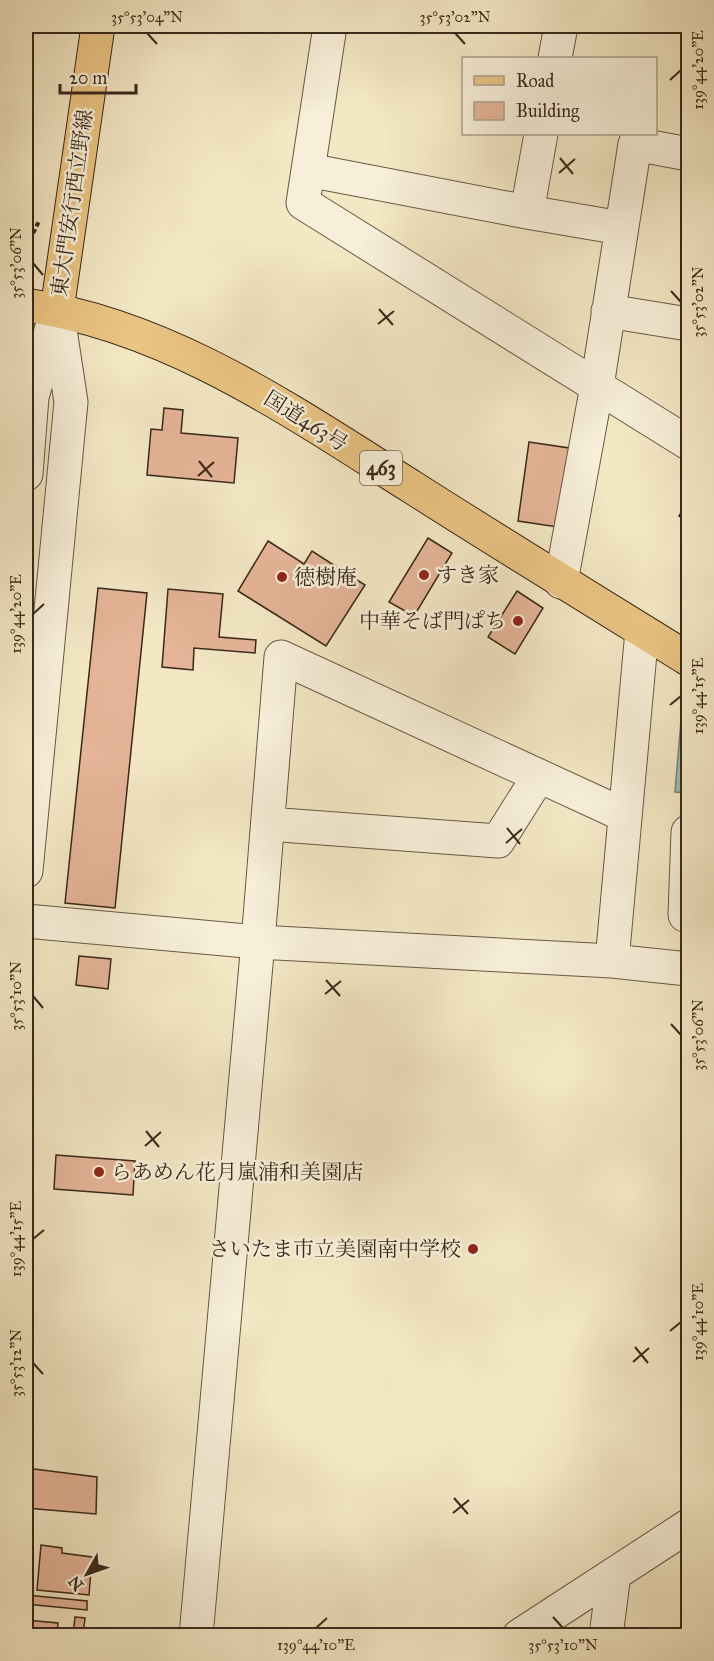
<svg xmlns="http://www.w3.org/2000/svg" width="714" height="1661" viewBox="0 0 714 1661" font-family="'IM FELL Great Primer','Noto Serif JP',serif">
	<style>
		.water { fill: #9dbfba; stroke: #75837a; stroke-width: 1.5 }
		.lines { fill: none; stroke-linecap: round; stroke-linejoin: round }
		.shore { stroke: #6b746a; stroke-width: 1.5 }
		.building { fill: #e5b498; stroke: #392819; stroke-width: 1.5 }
		.minor-casing { stroke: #685844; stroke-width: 35 }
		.major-casing { stroke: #392819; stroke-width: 35 }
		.highway-casing { stroke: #392819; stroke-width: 35 }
		.path { stroke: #392819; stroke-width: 4; stroke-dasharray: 4.5 3; stroke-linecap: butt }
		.minor { stroke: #f7efd9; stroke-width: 33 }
		.major { stroke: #eac482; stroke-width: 33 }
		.highway { stroke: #eac482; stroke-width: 33 }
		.ticks { fill: none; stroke: #392819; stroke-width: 2 }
		.poi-dot { fill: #8f2418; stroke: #f7efd9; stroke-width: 2 }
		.labels { text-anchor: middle; stroke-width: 5; stroke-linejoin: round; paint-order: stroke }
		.shield { fill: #f7efd9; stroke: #726453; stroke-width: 1.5 }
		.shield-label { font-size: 20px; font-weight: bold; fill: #392819 }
		.street-label { font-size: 21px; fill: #392819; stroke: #f7efd9 }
		.poi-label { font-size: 21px; fill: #392819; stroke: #f7efd9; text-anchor: start }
		.neatline { fill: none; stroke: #392819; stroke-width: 2 }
		.ticks-label { font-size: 15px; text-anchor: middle; fill: #392819 }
	</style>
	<rect width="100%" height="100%" fill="#f3e7c4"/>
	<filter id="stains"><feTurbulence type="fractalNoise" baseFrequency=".00333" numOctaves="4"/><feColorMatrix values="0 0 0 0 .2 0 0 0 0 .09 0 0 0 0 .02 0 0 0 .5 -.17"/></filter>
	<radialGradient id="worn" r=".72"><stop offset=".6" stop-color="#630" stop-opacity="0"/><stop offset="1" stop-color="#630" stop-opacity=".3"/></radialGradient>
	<path class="water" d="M681 720 688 724V793L675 792Z"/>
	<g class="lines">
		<path class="shore" d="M688 729 686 732 682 783 684 786 688 787"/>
	</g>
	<path class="building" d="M164 408 183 410 181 433 238 438 234 483 147 475 151 429 162 430Z
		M529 442 569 448 558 527 518 521Z
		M688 501V522L679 516Z
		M428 538 452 553 414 616 389 602Z
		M268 541 304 564 312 551 365 585 326 646 238 591Z
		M98 588 147 593 115 908 65 903Z
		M168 589 223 594 219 637 256 640 255 653 194 648 193 670 162 667Z
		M517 591 543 608 515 654 488 637Z
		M79 956 111 959 108 989 76 985Z
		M56 1155 135 1161 133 1195 54 1189Z
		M26 1468 97 1477 96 1514 26 1508Z
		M41 1545 62 1548V1553L92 1557 89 1595 37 1590Z
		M26 1595 87 1601V1610L26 1604Z
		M75 1617 85 1618 83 1636H73Z
		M26 1620 58 1623 57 1636H26Z"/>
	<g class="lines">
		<g class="minor-casing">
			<path id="minor" d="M330 26 303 203 688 443
				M555 58 561 26
				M308 170 527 212 621 228
				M527 212 541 134
				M608 311 688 324
				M26 474 32 397 54 320
				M561 582 597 386 635 144 688 154
				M268 824 498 841 539 776
				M688 832 685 915 688 916
				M26 871 71 402 57 310
				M26 921 258 942 612 961 688 969
				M612 961 642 631
				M196 1636 258 942 281 657 624 815
				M519 1636 688 1526
				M606 1636 614 1574"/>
		</g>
		<g class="major-casing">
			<path id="major" d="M57 310 98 26"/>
		</g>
		<g class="highway-casing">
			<path id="highway" d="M26 305C170 326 291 411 412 487 503 545 596 602 688 659"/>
		</g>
		<path class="path" d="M30 240 39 221"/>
		<use href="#minor" class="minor"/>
		<use href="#major" class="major"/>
		<use href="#highway" class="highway"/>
	</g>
	<path class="ticks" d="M147 33 157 44M455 33 465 44M670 80 681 70M560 158 573 174M559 173 575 159M33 263 43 275M671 291 681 302M379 309 393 325M378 324 394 311M199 461 212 477M198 476 214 462M33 614 44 604M670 705 681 696M507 828 520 844M506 843 522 829M326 980 340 996M325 994 341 981M33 996 43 1008M671 1024 681 1035M146 1131 159 1147M145 1146 161 1132M33 1239 44 1230M670 1331 681 1322M635 1347 648 1363M633 1362 649 1348M33 1363 43 1374M454 1498 468 1514M453 1513 469 1500M553 1617 563 1628M316 1628 327 1618"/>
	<g class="poi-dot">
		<circle cx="424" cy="575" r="6"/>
		<circle cx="282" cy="577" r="6"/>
		<circle cx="518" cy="621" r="6"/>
		<circle cx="99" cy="1172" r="6"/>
		<circle cx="473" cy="1249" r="6"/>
	</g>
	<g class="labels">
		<rect class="shield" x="360" y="451" width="42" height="34" rx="4.5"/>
		<g class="shield-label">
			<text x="381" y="475">463</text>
		</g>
		<g class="street-label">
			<text transform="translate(72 203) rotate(-82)" y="7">東大門安行西立野線</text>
			<text transform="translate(306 421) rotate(32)" y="7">国道463号</text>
		</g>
		<g class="poi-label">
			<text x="436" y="582">すき家</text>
			<text x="294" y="584">徳樹庵</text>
			<text x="506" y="628" text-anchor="end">中華そば門ぱち</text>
			<text x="111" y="1179">らあめん花月嵐浦和美園店</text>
			<text x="461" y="1256" text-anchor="end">さいたま市立美園南中学校</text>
		</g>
	</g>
	<rect width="714" height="1661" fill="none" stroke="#f3e7c4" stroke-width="66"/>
	<rect x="462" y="57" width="195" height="78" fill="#f7efd9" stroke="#ab9f8c" stroke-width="1.5"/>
	<rect x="474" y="76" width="30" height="9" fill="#eac482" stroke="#ab9f8c" stroke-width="1.5"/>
	<text x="516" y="87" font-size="18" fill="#392819">Road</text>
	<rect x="474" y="102" width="30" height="18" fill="#e5b498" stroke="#ab9f8c" stroke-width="1.5"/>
	<text x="516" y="117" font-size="18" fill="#392819">Building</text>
	<g transform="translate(87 1574) rotate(230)" stroke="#f7efd9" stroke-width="4.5" paint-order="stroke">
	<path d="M0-4.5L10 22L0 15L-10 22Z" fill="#392819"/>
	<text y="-9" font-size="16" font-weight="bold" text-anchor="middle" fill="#392819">N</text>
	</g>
	<path d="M60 84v9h76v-9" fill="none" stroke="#392819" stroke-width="3"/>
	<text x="69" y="84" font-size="18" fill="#392819" stroke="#f7efd9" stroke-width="4.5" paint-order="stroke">20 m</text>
	<rect x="33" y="33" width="648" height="1595" class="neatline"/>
	<g class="ticks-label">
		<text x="147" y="22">35°53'04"N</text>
		<text x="455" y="22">35°53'02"N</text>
		<text transform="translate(698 70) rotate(-90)" y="5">139°44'20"E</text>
		<text transform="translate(16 263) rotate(-90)" y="5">35°53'06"N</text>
		<text transform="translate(698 302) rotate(-90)" y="5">35°53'02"N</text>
		<text transform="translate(16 614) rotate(-90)" y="5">139°44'20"E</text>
		<text transform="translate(698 696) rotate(-90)" y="5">139°44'15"E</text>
		<text transform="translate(16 996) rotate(-90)" y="5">35°53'10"N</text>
		<text transform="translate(698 1035) rotate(-90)" y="5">35°53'06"N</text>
		<text transform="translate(16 1239) rotate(-90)" y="5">139°44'15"E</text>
		<text transform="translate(698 1322) rotate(-90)" y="5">139°44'10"E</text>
		<text transform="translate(16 1363) rotate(-90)" y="5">35°53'12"N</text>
		<text x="316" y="1650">139°44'10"E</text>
		<text x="563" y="1650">35°53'10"N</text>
	</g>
	<rect width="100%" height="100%" filter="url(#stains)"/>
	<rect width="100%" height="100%" fill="url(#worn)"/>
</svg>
